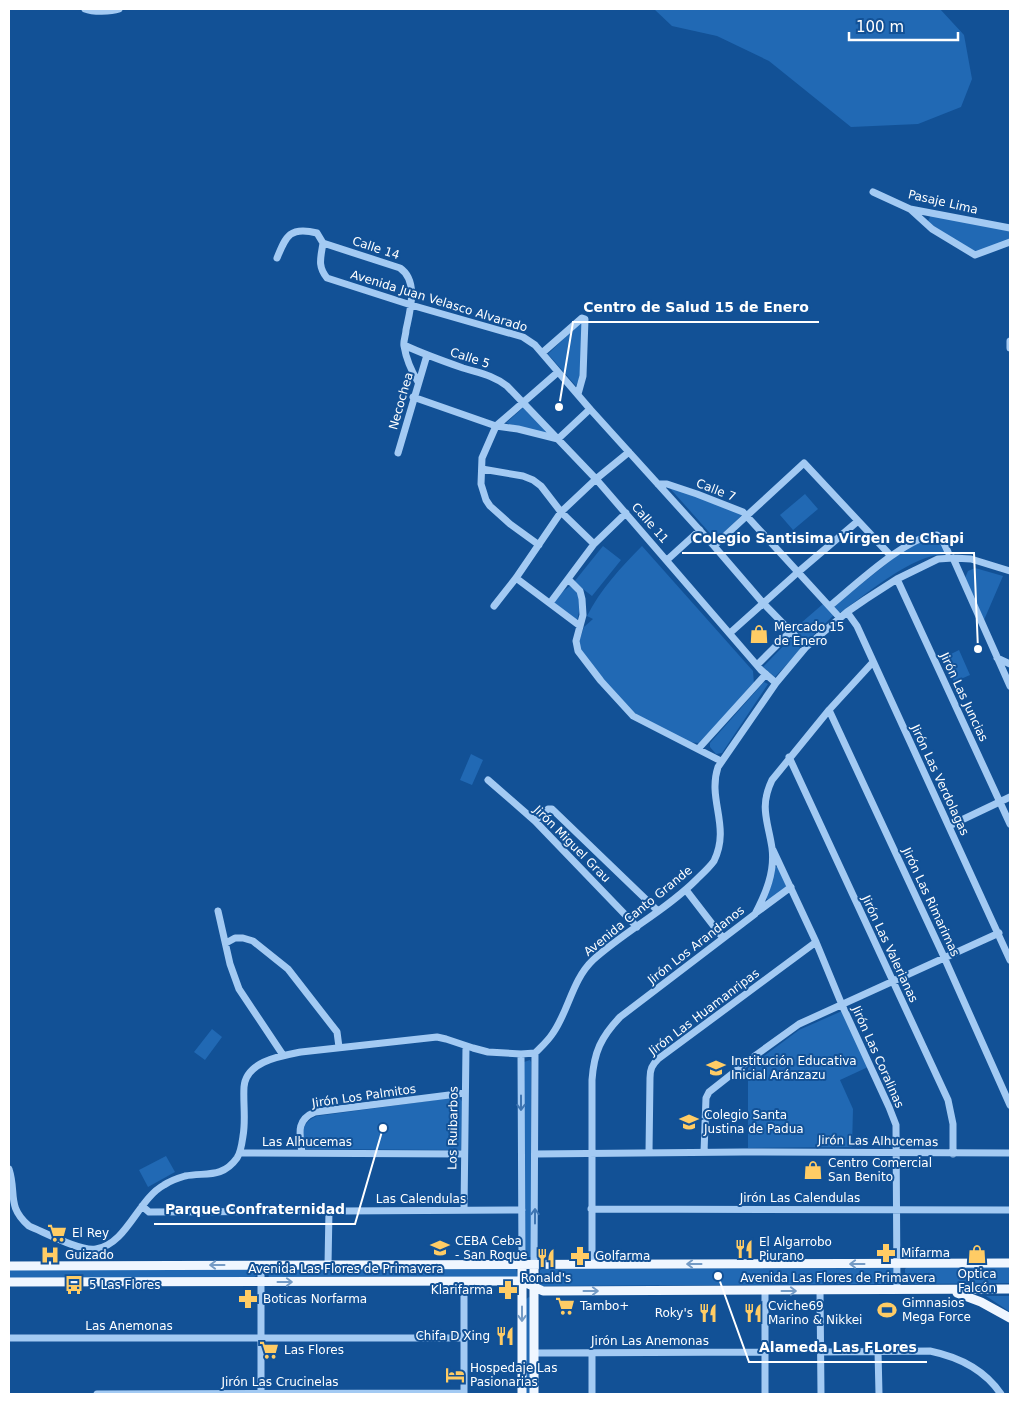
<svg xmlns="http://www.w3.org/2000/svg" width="1019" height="1403" viewBox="0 0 1019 1403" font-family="'DejaVu Sans',sans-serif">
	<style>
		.green { fill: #2169b4 }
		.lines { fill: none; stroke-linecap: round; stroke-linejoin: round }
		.minor { stroke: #a3caf3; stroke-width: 7 }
		.major { stroke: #eff6ff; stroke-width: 9 }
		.oneway { stroke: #3e75b2 }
		.oneway2 { stroke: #759bc5 }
		.labels { text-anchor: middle; stroke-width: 4; stroke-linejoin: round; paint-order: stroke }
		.street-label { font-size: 12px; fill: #fff; stroke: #125196 }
		.poi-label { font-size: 12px; fill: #fff; stroke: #125196; text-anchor: start }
		.leader { fill: none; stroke: #fff; stroke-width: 2 }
		.callout-dot { fill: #fff; stroke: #125196; stroke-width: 2 }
		.callout-label { font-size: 14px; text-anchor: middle; font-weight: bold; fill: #fff; stroke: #125196; stroke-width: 4; stroke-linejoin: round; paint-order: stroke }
	</style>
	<rect width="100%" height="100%" fill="#125196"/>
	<path class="green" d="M654 9H940L964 35 972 79 961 107 918 124 851 127 769 61 717 36 672 26Z
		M931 215 1010 231V239L973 253 927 223Z
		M581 322 583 324 580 377 576 386 548 354Z
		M525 406 548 432 545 434 506 423Z
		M667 485 743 514 716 540Z
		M805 494 818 509 793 530 780 515Z
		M929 537H936L942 543 945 554C912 555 868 593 841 612H838L835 608V605L895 557Z
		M603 546 621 560 592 596 574 582Z
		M642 546 753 671 754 684 699 743 688 742 637 716 581 657 579 642 584 627 593 619 587 616C600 590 621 567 642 546Z
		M975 568 1003 576 984 620 965 578 968 571Z
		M570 586 578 592 580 607 577 621 554 603 561 593Z
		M823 604 834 615 806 642 794 629Z
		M791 638 801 649 775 677 763 667Z
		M959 650 970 675 954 682 943 658Z
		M764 682 768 684 722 753 716 754 710 747V743Z
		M471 754 483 760 472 785 460 780Z
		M774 867H778L787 886 769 901 766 898Z
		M842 1011 868 1067 840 1080 853 1109 852 1147 748 1148V1068L799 1030Z
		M212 1029 222 1037 205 1060 194 1052Z
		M530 1060 531 1062V1257H524V1062Z
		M458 1097 462 1101 461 1150 306 1149C298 1136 303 1121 317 1116Z
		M166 1156 175 1172 148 1187 139 1170Z
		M907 1267H1010V1283L906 1284 905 1282V1269Z
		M894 1268V1284L542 1286 540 1284V1270L542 1269Z
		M256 1269 257 1275 253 1278 9 1279V1270Z
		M271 1269H516L518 1277 269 1278 268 1271Z
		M986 1296H1010V1312Z
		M529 1297 531 1298V1394H526V1299Z"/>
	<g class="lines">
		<path class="minor" d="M85 9C92 12 111 12 119 9
			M873 192 910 209 1010 228
			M910 209 932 229 975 255 1010 242
			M323 243C321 257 317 266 327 278L411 305 523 337 535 345 590 409 714 546 763 603 806 647
			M277 258C286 236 290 226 317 233L323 243 400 268C419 281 410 311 406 330 406 335 403 341 404 346 406 358 412 372 418 382
			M1010 341V348
			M404 345C423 354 443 361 463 368 479 373 493 375 507 386L596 479 761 670 776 683
			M542 353 582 318 585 319 583 376 578 394
			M413 397 496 426 518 429 558 439 590 409
			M398 453 427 355
			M482 469 523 476 533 480 541 486 561 512 594 544
			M658 484H667L697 494 743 512 840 618
			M539 545 510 524 490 506 486 500 481 484 482 458 496 426 558 372
			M714 546 804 463 891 556
			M953 558 1010 686
			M667 560 700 530
			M516 578 580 626
			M897 579 1010 824
			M569 580 580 591 582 599 583 615 576 641 578 651 601 681 633 716 721 761
			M550 603 594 544 626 513
			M494 606 516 578 561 512 596 479 629 452
			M830 606C852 588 909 534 937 535L942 539 948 552
			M847 612 857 626 1010 960
			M730 633 797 573 858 521
			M997 658 1010 664
			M757 665 790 632
			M829 710 944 957 1010 1105
			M699 748 766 674
			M789 757 948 1100 953 1124V1154
			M488 780 535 821 637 927
			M535 821 548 809H552L658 911
			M949 826 1010 797
			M773 850 816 942 842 1005 889 1107 896 1125 897 1290
			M686 890 723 938
			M218 911 230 964 239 989 283 1055
			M757 912 791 887
			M226 943 235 938H243L253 941 288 969 337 1032 339 1047
			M521 1054 522 1265
			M649 1152 650 1078C650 1069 652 1065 658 1059L816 942
			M704 1152 706 1098 709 1092 756 1055 799 1024 999 933
			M240 1153 464 1154
			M302 1153C300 1135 295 1120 315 1112L465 1093
			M535 1154 743 1152 1010 1153
			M9 1169C17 1193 6 1206 29 1226 44 1232 81 1252 96 1249 127 1244 138 1199 164 1185 170 1181 178 1178 185 1176 205 1172 222 1179 237 1158 241 1152 242 1143 243 1136 246 1120 243 1103 244 1087 246 1061 281 1056 301 1052L437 1037 446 1039 473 1048 488 1052 521 1054 535 1053C541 1047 548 1041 553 1033 569 1010 572 980 593 960 625 931 665 911 696 880 702 874 709 868 714 861 731 826 707 800 718 767L776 683 806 647 847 612 866 599 897 579 938 559 953 558 971 559 1010 571
			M142 1206 149 1212 522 1210
			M591 1209 1010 1210
			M464 1210 466 1046
			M592 1264V1080C594 1052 601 1037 620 1017L755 914C766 893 775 872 772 848 768 821 759 807 772 780L829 710 873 662
			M328 1265 329 1210
			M534 1265 535 1053
			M820 1291 821 1394
			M9 1338H464
			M878 1351 879 1394
			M820 1352 930 1351C959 1357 984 1369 1001 1394
			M535 1353 765 1352
			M97 1394 464 1393
			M261 1394V1265
			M464 1394V1281
			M592 1394V1353
			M765 1394V1291"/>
		<path class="major" d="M522 1265V1394
			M9 1266 1010 1263
			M9 1282 522 1281 543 1291 1010 1289
			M957 1293 981 1302 1010 1318
			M534 1394V1265"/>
	</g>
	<defs><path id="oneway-shaft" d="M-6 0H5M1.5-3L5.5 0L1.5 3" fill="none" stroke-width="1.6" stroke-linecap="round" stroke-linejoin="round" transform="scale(1.25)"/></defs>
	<g class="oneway">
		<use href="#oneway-shaft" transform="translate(521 1103) rotate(90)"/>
		<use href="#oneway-shaft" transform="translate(535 1216) rotate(-90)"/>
	</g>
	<g class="oneway2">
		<use href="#oneway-shaft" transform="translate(694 1264) rotate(180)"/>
		<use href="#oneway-shaft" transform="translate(857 1264) rotate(180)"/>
		<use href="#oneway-shaft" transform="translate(217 1265) rotate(-180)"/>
		<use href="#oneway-shaft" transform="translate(285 1282)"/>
		<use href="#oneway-shaft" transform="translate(591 1291)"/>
		<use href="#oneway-shaft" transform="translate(789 1291)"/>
		<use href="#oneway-shaft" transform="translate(522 1314) rotate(90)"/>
	</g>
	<defs>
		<g id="shop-bare" transform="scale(1.5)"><path d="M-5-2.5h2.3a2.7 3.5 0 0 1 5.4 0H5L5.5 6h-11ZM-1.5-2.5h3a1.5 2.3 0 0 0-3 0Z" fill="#ffcc65" stroke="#125196" stroke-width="2.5" paint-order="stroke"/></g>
		<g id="school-bare" transform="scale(1.5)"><path d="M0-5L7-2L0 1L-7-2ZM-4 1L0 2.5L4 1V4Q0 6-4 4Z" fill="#ffcc65" stroke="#125196" stroke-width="2.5" paint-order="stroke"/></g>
		<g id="supermarket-bare" transform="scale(1.5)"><path d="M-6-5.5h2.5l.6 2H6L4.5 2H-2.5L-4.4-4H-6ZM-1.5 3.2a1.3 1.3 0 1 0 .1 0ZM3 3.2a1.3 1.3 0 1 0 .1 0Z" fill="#ffcc65" stroke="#125196" stroke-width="2.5" paint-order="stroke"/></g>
		<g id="restaurant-bare" transform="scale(1.5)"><path d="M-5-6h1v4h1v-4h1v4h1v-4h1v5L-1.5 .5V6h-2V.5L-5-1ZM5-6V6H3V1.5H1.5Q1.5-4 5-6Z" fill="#ffcc65" stroke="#125196" stroke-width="2.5" paint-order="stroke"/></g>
		<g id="pharmacy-bare" transform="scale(1.5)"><path d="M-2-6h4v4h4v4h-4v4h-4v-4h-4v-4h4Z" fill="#ffcc65" stroke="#125196" stroke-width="2.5" paint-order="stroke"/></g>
		<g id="hospital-bare" transform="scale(1.5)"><path d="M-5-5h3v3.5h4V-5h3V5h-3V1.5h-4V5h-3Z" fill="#ffcc65" stroke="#125196" stroke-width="2.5" paint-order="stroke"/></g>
		<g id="bus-bare" transform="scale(1.5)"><path d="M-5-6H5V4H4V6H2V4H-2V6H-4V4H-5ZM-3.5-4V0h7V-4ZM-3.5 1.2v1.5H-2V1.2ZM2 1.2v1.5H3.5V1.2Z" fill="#ffcc65" stroke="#125196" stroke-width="2.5" paint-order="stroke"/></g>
		<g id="stadium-bare" transform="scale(1.5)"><path d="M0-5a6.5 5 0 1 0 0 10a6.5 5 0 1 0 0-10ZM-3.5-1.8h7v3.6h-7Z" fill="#ffcc65" stroke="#125196" stroke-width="2.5" paint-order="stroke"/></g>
		<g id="hotel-bare" transform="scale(1.5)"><path d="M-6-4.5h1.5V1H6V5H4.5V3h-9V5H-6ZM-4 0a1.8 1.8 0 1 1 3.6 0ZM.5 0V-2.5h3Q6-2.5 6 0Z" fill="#ffcc65" stroke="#125196" stroke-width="2.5" paint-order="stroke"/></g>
	</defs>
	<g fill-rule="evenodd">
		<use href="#shop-bare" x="759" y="634"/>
		<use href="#school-bare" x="716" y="1068"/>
		<use href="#school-bare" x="689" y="1122"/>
		<use href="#shop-bare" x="813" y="1170"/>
		<use href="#supermarket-bare" x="57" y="1233"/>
		<use href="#school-bare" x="440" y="1248"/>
		<use href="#restaurant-bare" x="744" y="1249"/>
		<use href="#pharmacy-bare" x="886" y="1253"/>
		<use href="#shop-bare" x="977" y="1254"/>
		<use href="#hospital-bare" x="50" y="1255"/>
		<use href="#pharmacy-bare" x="580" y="1256"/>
		<use href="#restaurant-bare" x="546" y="1258"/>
		<use href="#bus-bare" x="74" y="1285"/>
		<use href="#pharmacy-bare" x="508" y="1290"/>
		<use href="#pharmacy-bare" x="248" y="1299"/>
		<use href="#supermarket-bare" x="565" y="1306"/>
		<use href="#stadium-bare" x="887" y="1310"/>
		<use href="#restaurant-bare" x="708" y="1313"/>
		<use href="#restaurant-bare" x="753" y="1313"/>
		<use href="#restaurant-bare" x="505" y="1336"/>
		<use href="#supermarket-bare" x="269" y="1350"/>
		<use href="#hotel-bare" x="455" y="1375"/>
	</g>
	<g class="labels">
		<g class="street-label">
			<text transform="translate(943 202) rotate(13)" y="4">Pasaje Lima</text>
			<text transform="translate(376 248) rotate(18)" y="4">Calle 14</text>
			<text transform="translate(439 301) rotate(17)" y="4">Avenida Juan Velasco Alvarado</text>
			<text transform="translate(470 358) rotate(18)" y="4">Calle 5</text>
			<text transform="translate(401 401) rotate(-74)" y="4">Necochea</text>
			<text transform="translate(716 490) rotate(21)" y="4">Calle 7</text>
			<text transform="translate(650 523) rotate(49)" y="4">Calle 11</text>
			<text transform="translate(964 697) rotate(65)" y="4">Jirón Las Juncias</text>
			<text transform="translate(940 780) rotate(65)" y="4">Jirón Las Verdolagas</text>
			<text transform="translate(572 844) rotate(45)" y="4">Jirón Miguel Grau</text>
			<text transform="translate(931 902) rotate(65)" y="4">Jirón Las Rimarimas</text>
			<text transform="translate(638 911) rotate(-39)" y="4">Avenida Canto Grande</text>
			<text transform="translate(696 945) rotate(-38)" y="4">Jirón Los Arandanos</text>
			<text transform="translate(890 949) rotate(65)" y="4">Jirón Las Valerianas</text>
			<text transform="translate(704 1012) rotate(-37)" y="4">Jirón Las Huamanripas</text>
			<text transform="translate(878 1057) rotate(66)" y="4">Jirón Las Coralinas</text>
			<text transform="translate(364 1096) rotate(-8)" y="4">Jirón Los Palmitos</text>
			<text transform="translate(453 1128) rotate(-89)" y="4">Los Ruibarbos</text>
			<text transform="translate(878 1141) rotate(1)" y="4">Jirón Las Alhucemas</text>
			<text x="307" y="1146">Las Alhucemas</text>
			<text x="800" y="1202">Jirón Las Calendulas</text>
			<text x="421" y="1203">Las Calendulas</text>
			<text x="346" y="1273">Avenida Las Flores de Primavera</text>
			<text x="838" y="1282">Avenida Las Flores de Primavera</text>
			<text x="129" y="1330">Las Anemonas</text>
			<text x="650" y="1345">Jirón Las Anemonas</text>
			<text x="280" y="1386">Jirón Las Crucinelas</text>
		</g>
		<g class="poi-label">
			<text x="774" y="631">Mercado 15<tspan x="774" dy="14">de Enero</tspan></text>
			<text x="731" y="1065">Institución Educativa<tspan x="731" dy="14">Inicial Aránzazu</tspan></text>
			<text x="704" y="1119">Colegio Santa<tspan x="704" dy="14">Justina de Padua</tspan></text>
			<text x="828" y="1167">Centro Comercial<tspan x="828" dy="14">San Benito</tspan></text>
			<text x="72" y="1237">El Rey</text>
			<text x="455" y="1245">CEBA Ceba<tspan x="455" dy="14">- San Roque</tspan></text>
			<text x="759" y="1246">El Algarrobo<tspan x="759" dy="14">Piurano</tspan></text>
			<text x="901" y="1257">Mifarma</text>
			<text x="65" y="1259">Guizado</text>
			<text x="595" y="1260">Golfarma</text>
			<text x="977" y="1278" text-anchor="middle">Optica<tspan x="977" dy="14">Falcón</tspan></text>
			<text x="546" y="1282" text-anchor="middle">Ronald's</text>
			<text x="89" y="1289">5 Las Flores</text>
			<text x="493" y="1294" text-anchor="end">Klarifarma</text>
			<text x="263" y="1303">Boticas Norfarma</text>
			<text x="902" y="1307">Gimnasios<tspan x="902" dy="14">Mega Force</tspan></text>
			<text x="580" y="1310">Tambo+</text>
			<text x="768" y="1310">Cviche69<tspan x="768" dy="14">Marino &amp; Nikkei</tspan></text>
			<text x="693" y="1317" text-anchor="end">Roky's</text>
			<text x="490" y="1340" text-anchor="end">Chifa D Xing</text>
			<text x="284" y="1354">Las Flores</text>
			<text x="470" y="1372">Hospedaje Las<tspan x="470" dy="14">Pasionarias</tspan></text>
		</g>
	</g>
	<path class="leader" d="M559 407L573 322H819M978 649L974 553H682M383 1128L355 1224H154M718 1276L749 1362H927"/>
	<g class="callout-dot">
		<circle cx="559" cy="407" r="5"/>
		<circle cx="978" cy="649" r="5"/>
		<circle cx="383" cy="1128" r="5"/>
		<circle cx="718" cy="1276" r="5"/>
	</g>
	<g class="callout-label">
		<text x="696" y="312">Centro de Salud 15 de Enero</text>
		<text x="828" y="543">Colegio Santisima Virgen de Chapi</text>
		<text x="255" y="1214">Parque Confraternidad</text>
		<text x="838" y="1352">Alameda Las FLores</text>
	</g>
	<rect width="1019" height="1403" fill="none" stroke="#ffffff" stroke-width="20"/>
	<path d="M849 32v8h109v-8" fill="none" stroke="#ffffff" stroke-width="2.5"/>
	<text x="856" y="32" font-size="15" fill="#ffffff" stroke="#125196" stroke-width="4" paint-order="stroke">100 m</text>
</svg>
